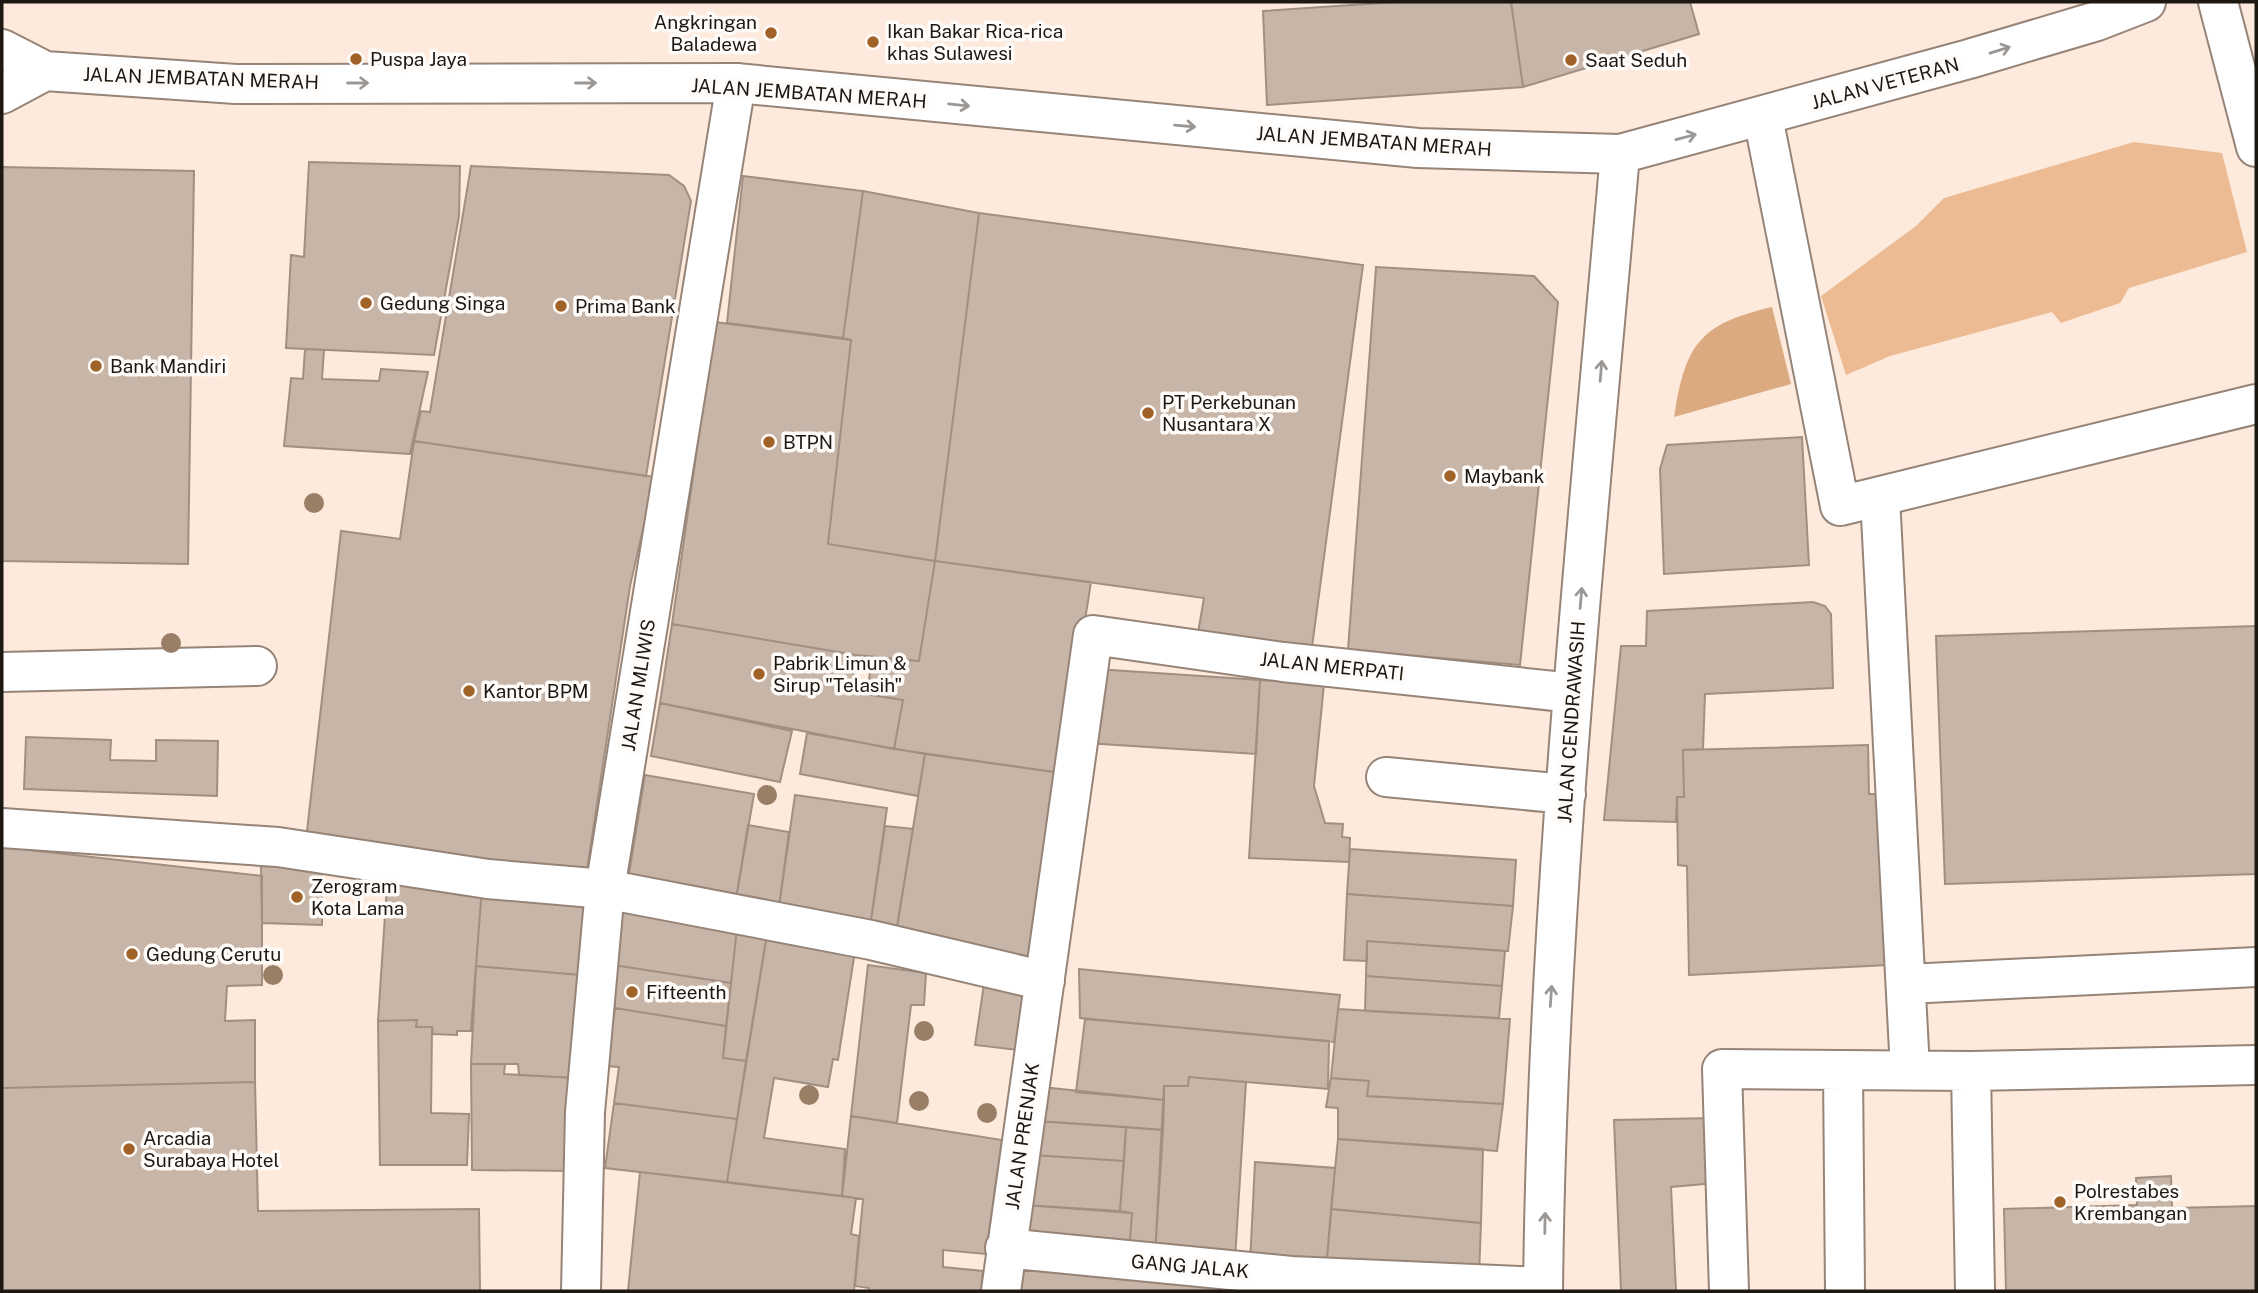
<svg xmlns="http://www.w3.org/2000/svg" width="2258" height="1293" viewBox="0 0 2258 1293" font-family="'Public Sans',sans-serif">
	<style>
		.green { fill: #ecbb93 }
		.forest { fill: #dcaa81 }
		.building { fill: #c7b5a7; stroke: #a08f82; stroke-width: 2 }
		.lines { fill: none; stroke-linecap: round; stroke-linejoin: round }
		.minor-casing { stroke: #958477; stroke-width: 42 }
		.major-casing { stroke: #958477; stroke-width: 42 }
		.minor { stroke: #fff; stroke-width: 38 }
		.major { stroke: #fff; stroke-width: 38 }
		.tree { fill: #9a7f67 }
		.oneway { stroke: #9a9795 }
		.poi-dot { fill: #a16228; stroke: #fefbf8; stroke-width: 2.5 }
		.labels { text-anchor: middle; stroke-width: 7; stroke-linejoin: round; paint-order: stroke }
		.poi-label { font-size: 19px; fill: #1e1813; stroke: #fefbf8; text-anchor: start }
		.street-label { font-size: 19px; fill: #1e1813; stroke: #fefbf8 }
	</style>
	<rect width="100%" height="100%" fill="#fdeadc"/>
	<path class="green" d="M2134 142 2222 153 2247 252 2129 288 2120 303 2061 323 2052 312 1890 356 1846 375 1821 296 1916 226 1944 198Z"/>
	<path class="forest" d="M1772 307 1791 384 1674 417C1685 345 1699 324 1772 307Z"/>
	<path class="building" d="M1396 2H1511L1523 87 1267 105 1263 11Z
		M1511 2H1690L1699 34 1523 87Z
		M309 162 460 166 459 216 434 355 286 348 291 255 304 257Z
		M471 166 669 175 684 186 691 201 646 476 414 441 421 411 430 412Z
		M2 167 194 171 188 564 2 561Z
		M743 176 863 191 843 338 727 323Z
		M863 191 979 213 935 561 828 544 851 340 843 338Z
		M979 213 1363 265 1312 647 1198 633 1204 598 935 561Z
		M1376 267 1534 276 1558 302 1520 665 1348 650Z
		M715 322 851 340 828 544 935 561 919 661 856 655 672 624Z
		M305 349 324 350 322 379 379 381 381 369 428 372 410 454 284 446 291 378 303 379Z
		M1802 437 1809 565 1664 574 1660 469 1667 445Z
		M414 441 655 477 630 586 586 877 306 840 341 531 400 539Z
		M935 561 1091 582 1061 773 894 749 903 700 867 694 872 658 919 661Z
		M1813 602 1825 606 1831 614 1833 688 1705 694 1703 749 1683 750 1684 797H1677L1676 822 1604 820 1621 646H1646L1647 611Z
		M672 624 856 655 851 692 903 700 894 749 660 703Z
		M2256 626V874L1945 884 1936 636Z
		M1096 669 1260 680 1256 754 1086 743Z
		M1260 680 1324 684 1314 786 1325 823 1343 824 1342 837 1350 838 1349 862 1249 858Z
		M660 703 792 731 780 782 651 756Z
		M807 733 925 754 918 796 800 774Z
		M26 737 111 740 110 760 156 761V740L218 741 217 796 24 789Z
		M1868 745 1869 794H1886L1888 965 1689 975 1687 866 1678 865 1677 797H1684L1683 750Z
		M925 754 1061 773 1037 966 895 939Z
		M645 775 754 794 735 905 627 886Z
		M795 795 887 808 870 927 778 914Z
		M748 825 789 832 778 914 735 905Z
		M885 826 913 829 896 934 870 927Z
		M2 847 262 876V985L227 986 225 1021 255 1020V1082L2 1088Z
		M1350 849 1516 860 1513 906 1347 894Z
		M261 866 322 869V925L262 923Z
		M402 877 482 887 471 1031H457V1035L433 1034 432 1027H416L417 1020 378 1021 387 885 402 886Z
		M482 887 585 897 580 975 476 966Z
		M1347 894 1513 906 1508 951 1367 941V961L1344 960Z
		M621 908 737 928 731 983 613 965Z
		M737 928 767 934 746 1061 723 1058Z
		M767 934 855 951 838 1060 833 1059 828 1087 774 1078 764 1138 845 1149 842 1196 727 1182Z
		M1367 941 1505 951 1502 986 1366 976Z
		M613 965 731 983 726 1026 615 1008Z
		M868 965 926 973 924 1005H911L897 1123 851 1116Z
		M476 966 580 975 576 1078 519 1075 518 1064H471Z
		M1079 969 1340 995 1334 1042 1080 1018Z
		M1366 976 1502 986 1499 1018 1365 1011Z
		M984 984 1026 990 1018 1050 975 1045Z
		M615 1008 726 1026 723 1058 746 1061 737 1119 614 1103 619 1067 605 1066Z
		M1338 1009 1510 1019 1503 1104 1367 1096 1369 1081 1331 1078Z
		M1085 1019 1329 1041 1328 1089 1189 1077 1188 1086H1164V1100L1076 1092Z
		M417 1020 416 1027H432L431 1113 469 1114 467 1165H380L378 1021Z
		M471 1064H505L504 1074 576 1078 573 1171 472 1170Z
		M1189 1077 1246 1082 1235 1259 1155 1255 1164 1086H1188Z
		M1331 1078 1369 1081 1367 1096 1503 1104 1497 1151 1338 1139V1108L1326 1107Z
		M255 1082 258 1211 479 1209 480 1291H2V1088Z
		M1042 1087 1164 1100 1163 1130 1037 1121Z
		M614 1103 737 1119 727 1182 605 1168Z
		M851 1116 1002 1140 986 1254 943 1250V1267L983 1271 981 1291H868L869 1288 855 1286 863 1199 842 1196Z
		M1713 1118 1715 1183 1671 1187 1676 1291H1621L1614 1120Z
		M1037 1121 1126 1127 1124 1161 1032 1155Z
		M1126 1127 1163 1130 1155 1255 1129 1253 1132 1213 1120 1211Z
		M1338 1139 1483 1149 1481 1223 1331 1209Z
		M1032 1155 1124 1161 1120 1211 1024 1205Z
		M1255 1162 1335 1168 1326 1271 1250 1264Z
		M640 1172 856 1198 851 1234 859 1236 854 1291H628Z
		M2171 1176 2172 1208 2256 1206V1291H2006L2004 1209 2137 1205 2136 1178Z
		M1024 1205 1132 1213 1129 1253 1020 1244Z
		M1331 1209 1481 1223 1479 1275 1326 1271Z
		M1014 1259 1234 1272 1233 1291H1010Z"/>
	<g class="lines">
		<g class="minor-casing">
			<path id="minor" d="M2218 2 2256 147
				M1763 117 1840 506 2256 404
				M1880 497 1910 1070
				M2 672 257 666
				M1386 777 1566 794
				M2 828 278 847 488 879 605 889 871 940 1045 981
				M1907 984 2256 967
				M1843 1070 1845 1291
				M1971 1071 1975 1291
				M1005 1248 1291 1276 1543 1287
				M581 1291 585 1112 605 889 736 83
				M1001 1291 1093 635 1283 662 1573 693
				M1543 1291C1547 911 1587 532 1620 154
				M1729 1291 1722 1069 1971 1071 2256 1065"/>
		</g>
		<g class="major-casing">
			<path id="major" d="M2 49 45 71 236 84 736 83 1418 148 1620 154 1969 59 2097 21 2146 2
				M2 94 45 71"/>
		</g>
		<use href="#minor" class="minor"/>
		<use href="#major" class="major"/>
	</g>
	<g class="tree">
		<circle cx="314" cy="503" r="10"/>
		<circle cx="171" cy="643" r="10"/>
		<circle cx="767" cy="795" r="10"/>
		<circle cx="273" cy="975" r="10"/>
		<circle cx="924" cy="1031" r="10"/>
		<circle cx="809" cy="1095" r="10"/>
		<circle cx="919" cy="1101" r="10"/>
		<circle cx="987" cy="1113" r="10"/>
	</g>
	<defs><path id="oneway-shaft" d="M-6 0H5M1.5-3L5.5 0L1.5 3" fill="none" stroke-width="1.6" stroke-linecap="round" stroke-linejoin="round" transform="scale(1.75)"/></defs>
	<g class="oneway">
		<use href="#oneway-shaft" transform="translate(2000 50) rotate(-17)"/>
		<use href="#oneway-shaft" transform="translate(358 83)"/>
		<use href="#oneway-shaft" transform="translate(586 83)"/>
		<use href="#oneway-shaft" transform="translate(959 105) rotate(6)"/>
		<use href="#oneway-shaft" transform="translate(1185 126) rotate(5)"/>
		<use href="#oneway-shaft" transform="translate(1686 137) rotate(-15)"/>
		<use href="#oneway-shaft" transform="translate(1601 371) rotate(-85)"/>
		<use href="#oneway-shaft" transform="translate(1581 598) rotate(-85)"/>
		<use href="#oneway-shaft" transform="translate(1551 996) rotate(-86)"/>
		<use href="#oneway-shaft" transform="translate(1545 1223) rotate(-89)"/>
	</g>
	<g class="poi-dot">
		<circle cx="771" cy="33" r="7"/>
		<circle cx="873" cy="42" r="7"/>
		<circle cx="356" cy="59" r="7"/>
		<circle cx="1571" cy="60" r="7"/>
		<circle cx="366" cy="303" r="7"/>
		<circle cx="561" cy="306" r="7"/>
		<circle cx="96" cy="366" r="7"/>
		<circle cx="1148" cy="413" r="7"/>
		<circle cx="769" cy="442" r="7"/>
		<circle cx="1450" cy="476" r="7"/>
		<circle cx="759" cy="674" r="7"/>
		<circle cx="469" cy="691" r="7"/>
		<circle cx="297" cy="897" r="7"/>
		<circle cx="132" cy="954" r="7"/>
		<circle cx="632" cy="992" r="7"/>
		<circle cx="129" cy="1149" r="7"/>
		<circle cx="2060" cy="1202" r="7"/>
	</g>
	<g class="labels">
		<g class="poi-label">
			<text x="757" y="29" text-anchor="end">Angkringan<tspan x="757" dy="22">Baladewa</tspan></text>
			<text x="887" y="38">Ikan Bakar Rica-rica<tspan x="887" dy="22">khas Sulawesi</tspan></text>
			<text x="370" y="66">Puspa Jaya</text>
			<text x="1585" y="67">Saat Seduh</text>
			<text x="380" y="310">Gedung Singa</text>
			<text x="575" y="313">Prima Bank</text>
			<text x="110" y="373">Bank Mandiri</text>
			<text x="1162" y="409">PT Perkebunan<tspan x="1162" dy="22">Nusantara X</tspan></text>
			<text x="783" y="449">BTPN</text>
			<text x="1464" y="483">Maybank</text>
			<text x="773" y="670">Pabrik Limun &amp;<tspan x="773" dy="22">Sirup "Telasih"</tspan></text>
			<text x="483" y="698">Kantor BPM</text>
			<text x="311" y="893">Zerogram<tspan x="311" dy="22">Kota Lama</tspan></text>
			<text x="146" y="961">Gedung Cerutu</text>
			<text x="646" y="999">Fifteenth</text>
			<text x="143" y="1145">Arcadia<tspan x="143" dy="22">Surabaya Hotel</tspan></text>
			<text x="2074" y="1198">Polrestabes<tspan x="2074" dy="22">Krembangan</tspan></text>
		</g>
		<g class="street-label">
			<text transform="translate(201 78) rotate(2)" y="7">JALAN JEMBATAN MERAH</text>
			<text transform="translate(1885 83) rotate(-15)" y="7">JALAN VETERAN</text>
			<text transform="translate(809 93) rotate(4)" y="7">JALAN JEMBATAN MERAH</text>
			<text transform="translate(1374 141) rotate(4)" y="7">JALAN JEMBATAN MERAH</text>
			<text transform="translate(1332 666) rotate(6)" y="7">JALAN MERPATI</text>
			<text transform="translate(638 685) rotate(-81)" y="7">JALAN MLIWIS</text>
			<text transform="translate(1571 722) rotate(-86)" y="7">JALAN CENDRAWASIH</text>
			<text transform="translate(1022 1136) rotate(-82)" y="7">JALAN PRENJAK</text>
			<text transform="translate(1190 1266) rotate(5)" y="7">GANG JALAK</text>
		</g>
	</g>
	<rect width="2258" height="1293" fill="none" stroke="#1e1813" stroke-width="7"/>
</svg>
